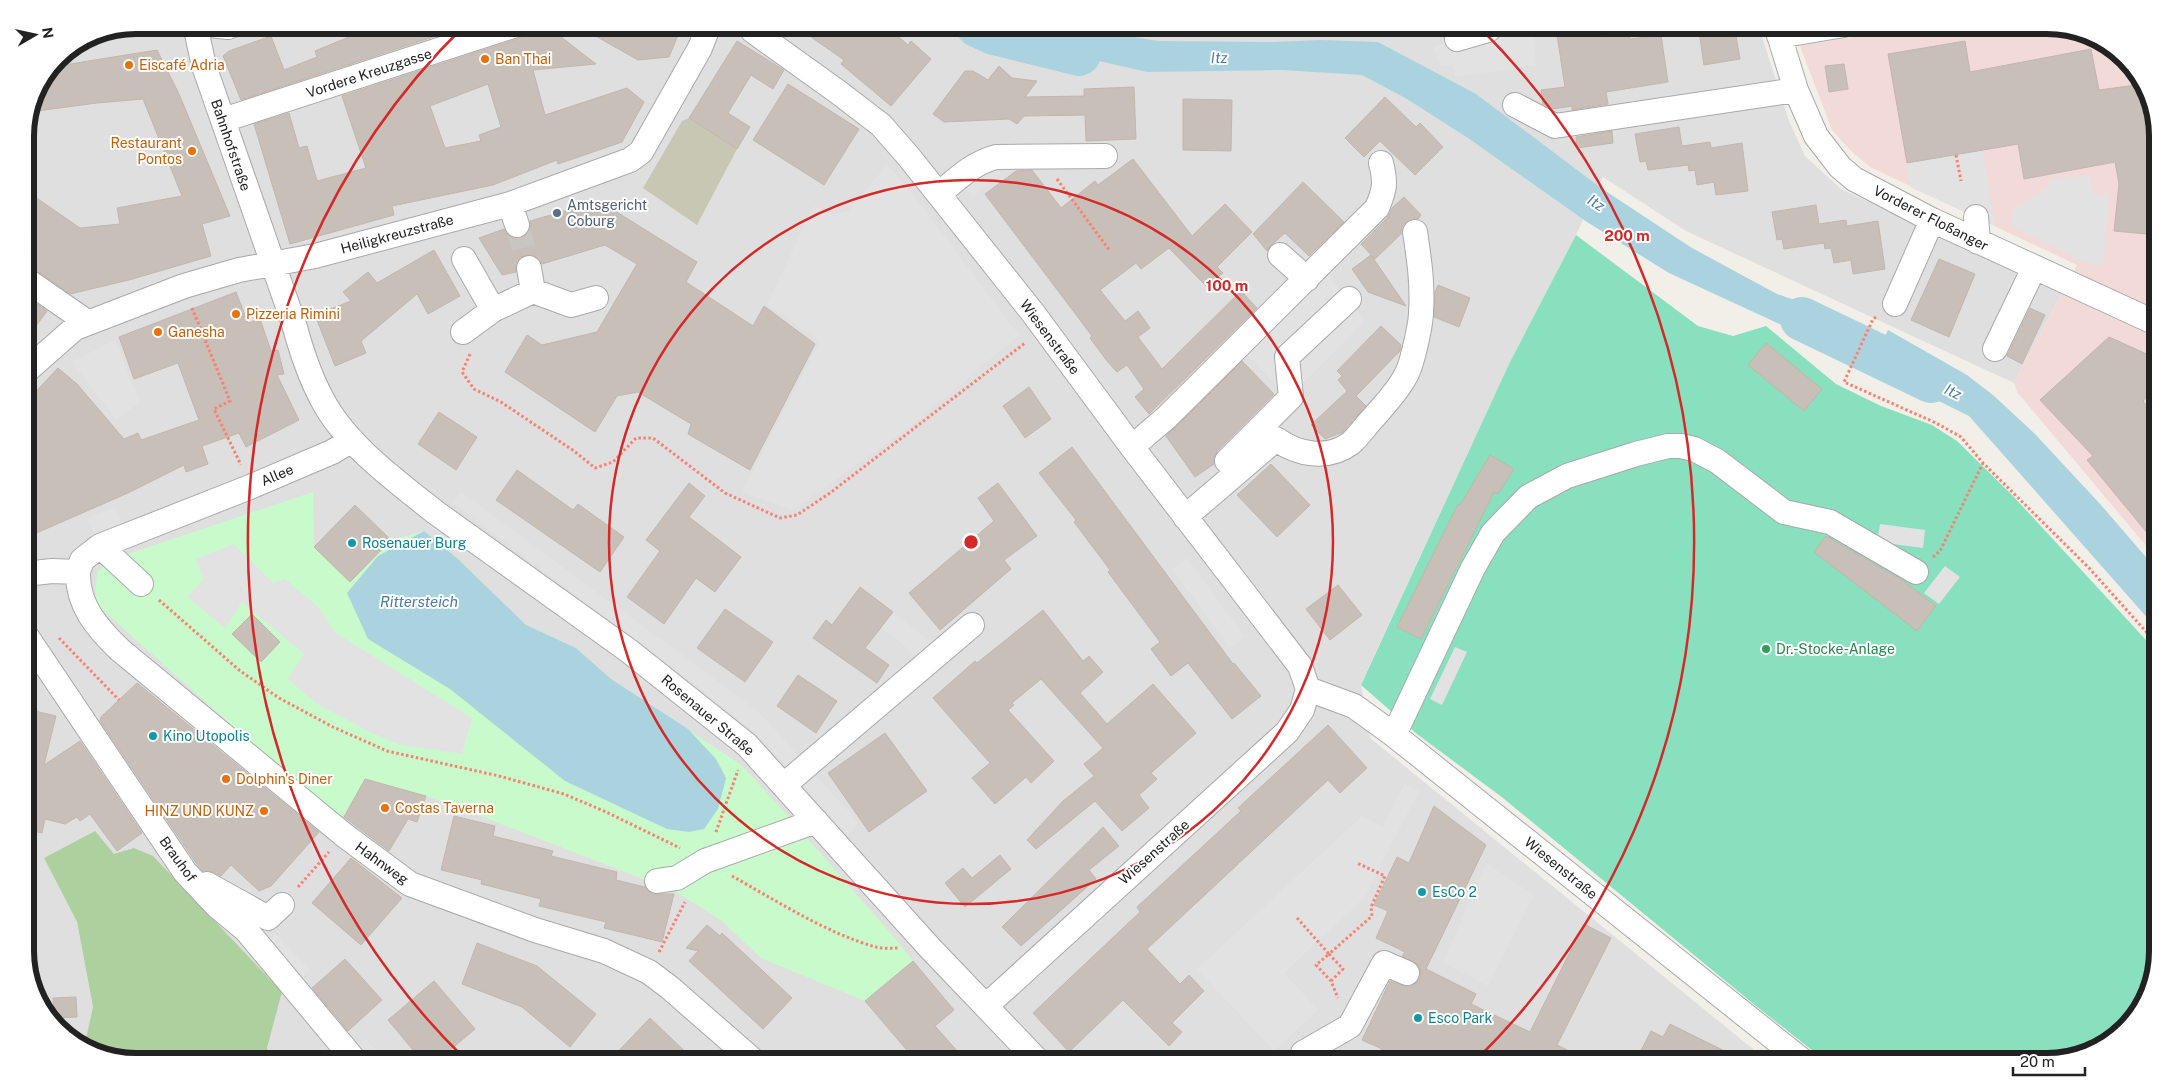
<svg xmlns="http://www.w3.org/2000/svg" width="2183" height="1087" viewBox="0 0 2183 1087" font-family="'Public Sans',sans-serif">
	<style>
		.residential { fill: #e0dfdf }
		.commercial { fill: #f2dad9 }
		.construction { fill: #c7c7b4 }
		.forest { fill: #add19e }
		.park { fill: #c8facc }
		.pitch { fill: #88e0be }
		.parking { fill: #e2e2e2 }
		.water { fill: #aad3df }
		.lines { fill: none; stroke-linecap: round; stroke-linejoin: round }
		.river { stroke: #aad3df; stroke-width: 44 }
		.building { fill: #c7bfb8; stroke: #c4b6ab; fill-rule: evenodd }
		.minor-tunnel { stroke: #c8c6c1; stroke-width: 24; stroke-dasharray: 24 12; stroke-linecap: butt }
		.minor-casing { stroke: #a9a9a9; stroke-width: 26 }
		.path { stroke: #fa8072; stroke-width: 3; stroke-dasharray: 2.5 2.5; stroke-linecap: butt }
		.minor { stroke: #fff; stroke-width: 24 }
		.ring { fill: none; stroke: #d62828; stroke-width: 2.5 }
		.food-dot { fill: #e8710a; stroke: #fff; stroke-width: 2 }
		.service-dot { fill: #5c6f8a; stroke: #fff; stroke-width: 2 }
		.culture-dot { fill: #0f9aa8; stroke: #fff; stroke-width: 2 }
		.leisure-dot { fill: #2e9e5b; stroke: #fff; stroke-width: 2 }
		.labels { text-anchor: middle; stroke-width: 4; stroke-linejoin: round; paint-order: stroke }
		.food-label { font-size: 14px; fill: #c56008; stroke: #fff; text-anchor: start }
		.street-label { font-size: 14px; fill: #222; stroke: #fff }
		.service-label { font-size: 14px; fill: #4e5e75; stroke: #fff; text-anchor: start }
		.culture-label { font-size: 14px; fill: #0d838f; stroke: #fff; text-anchor: start }
		.leisure-label { font-size: 14px; fill: #27864d; stroke: #fff; text-anchor: start }
		.water-label { font-size: 15px; font-style: italic; fill: #4a7aab; stroke: #fff }
		.rim { fill: none; stroke: #222; stroke-width: 6 }
		.centre { fill: #d62828; stroke: #fff; stroke-width: 2.5 }
		.ring-label { font-size: 15px; text-anchor: middle; font-weight: bold; fill: #d62828; stroke: #fff; stroke-width: 4; stroke-linejoin: round; paint-order: stroke }
	</style>
	<rect width="100%" height="100%" fill="#f2efe9"/>
	<path class="residential" d="M136 25H1768L1759 27 1789 121 1805 156 1841 189 2063 291 2014 383 1686 231 1603 177 1576 235 1509 364 1361 684 1370 738 1769 1062H270L267 1048 281 992 44 858 77 922 93 1007 87 1051 44 1013 25 959V129L34 93 58 57 94 33Z"/>
	<path class="commercial" d="M1923 25H2047L2096 36 2139 74 2158 129V560L2017 392 2014 383 2077 265 1870 167 1849 149 1832 130 1800 46Z"/>
	<path class="construction" d="M689 118 737 149 697 225 643 188 682 121Z"/>
	<path class="forest" d="M95 831 114 854 134 848 153 856 282 992 267 1048 270 1062H136L87 1051 84 1048 93 1007 77 922 44 858Z"/>
	<path class="park" d="M313 492 314 547 349 582 391 540 424 531 458 559 526 625 576 648 611 679 740 764 777 804 888 930 913 961 865 1001 761 958 722 921 676 892 473 813 426 796 365 780 340 822 96 604 95 593 97 572 110 560Z"/>
	<path class="pitch" d="M1576 235 1698 326 1733 336 1766 326 1836 384 1881 406 1932 425 1957 441 2013 496 2158 653V951L2147 1000 2109 1043 2048 1062H1827L1756 1006 1503 798 1417 734 1361 685 1509 364Z"/>
	<path class="parking" d="M1463 25H1532L1536 65 1456 77 1452 65H1441L1433 47 1448 41Z
		M1983 150 1995 226 1910 187 1907 163Z
		M990 161 1001 174 973 197 963 185Z
		M887 165 909 189 1019 335 912 425 793 510 742 492 820 341 767 304 814 206 834 215 848 211Z
		M2089 175 2094 195 2109 194 2103 266 2081 261 2010 225 2013 210 2048 186 2051 179Z
		M1329 274 1364 321 1289 398 1248 356Z
		M115 340 140 402 116 420 72 362Z
		M461 492 758 711 858 822 848 836 761 738 684 676 453 503Z
		M115 507 122 526 96 537 88 518Z
		M1880 524 1925 530 1923 548 1877 542Z
		M234 544 273 583 285 579 317 606 336 633 472 718 462 754 398 744 368 731 316 703 288 679 304 654 242 602 225 628 187 597 203 580 196 559Z
		M1187 558 1245 637 1230 648 1172 569Z
		M1945 566 1960 577 1939 604 1924 593Z
		M893 612 930 642 917 656 881 627Z
		M1455 647 1467 652 1442 705 1430 699Z
		M1405 784 1419 791 1364 898 1284 973 1318 1010 1274 1051 1197 969 1362 816 1383 827Z
		M1486 863 1534 895 1488 986 1443 963Z
		M276 935 310 970 298 982 264 946Z
		M366 1039 387 1062H365L354 1049Z"/>
	<path class="water" d="M1029 25H1038L1070 32 1122 35 1158 41 1272 42 1321 40 1378 42 1476 94 1601 188 1692 248 1777 294 1863 324 1851 357 1669 273 1587 222 1468 138 1407 99 1362 75 1282 70 1147 72 1099 61 1046 68 1014 53Z
		M1888 330 1967 375 1993 395 2035 434 2101 505 2158 571V630L1969 416 1870 367Z
		M424 531 458 559 526 625 576 648 611 679 688 729 716 759 726 778 718 809 704 829 689 832 667 829 565 781 450 689 368 639 347 593 378 556Z"/>
	<g class="lines">
		<path class="river" d="M977 25 994 33 1079 54
			M1802 319 1931 381"/>
	</g>
	<path class="building" d="M378 25H432L436 36 241 100 223 56 229 51 271 36 284 70 317 57 315 51Z
		M539 25H561L556 33 596 64 533 70 545 115 627 88 644 102 622 142 558 164 557 160 493 185 392 206 394 215 290 244 254 124 289 113 299 148 307 146 317 181 366 168 342 96 520 38 526 35 529 28ZM488 84 501 127 479 135 481 141 445 148 430 106Z
		M576 25H658L679 33 669 57 638 60Z
		M794 25H885L908 45 911 41 931 59 891 106 841 64 844 60Z
		M1562 25H1600L1602 37 1630 33V39L1661 35 1668 82 1606 92 1608 104 1572 110V106L1552 109 1543 104 1541 90 1565 87 1557 35 1563 34Z
		M1698 25H1734L1740 59 1704 65Z
		M737 41 784 70 773 89 751 75 728 113 750 127 737 149 689 118Z
		M1965 41 1970 72 2091 49 2099 90 2143 84 2158 129V235L2114 231 2119 184 2115 162 2024 179 2018 144 1907 163 1888 54Z
		M157 50 179 94 230 216 202 224 211 256 129 280 70 294 33 268 25 265V190L80 228 120 224 117 208 182 196 143 99 97 103 29 112 34 93 51 67Z
		M1844 64 1848 89 1829 92 1825 66Z
		M999 66 1012 78 1037 81 1025 97 1084 96V89L1134 87 1136 139 1086 141 1085 115 1024 116 1017 124 1009 119 944 122 933 114 965 71H973L988 80Z
		M788 84 859 129 824 185 753 140Z
		M1385 97 1416 127 1420 123 1443 147 1415 175 1380 141 1364 157 1345 138Z
		M1183 99 1232 100 1231 151 1183 150Z
		M1679 127 1682 146 1710 142 1711 148 1742 143 1748 191 1716 195 1714 182 1697 185 1695 170 1689 171 1688 165 1648 170 1646 161 1640 162 1635 134Z
		M1612 131 1613 143 1577 148 1576 137Z
		M1133 159 1192 236 1225 204 1252 232 1217 267 1223 273 1206 286 1169 248 1141 269 1136 263 1100 290 1125 321 1138 311 1150 328 1138 337 1162 369 1241 291 1257 308 1149 414 1135 397 1144 389 1127 365 1117 372 1107 361 1090 338 1092 336 985 194 1016 171 1032 170 1061 208 1095 181 1098 185Z
		M1303 182 1344 222 1309 256 1285 233 1270 246 1267 251 1253 234Z
		M1404 197 1421 215 1418 219H1412L1406 222 1402 227 1401 234 1375 259 1361 244 1387 218 1392 208Z
		M599 201 697 262 686 282 753 326 764 306 815 344 750 470 688 434 691 424 638 392 617 396 595 432 505 372 527 335 542 345 597 332 637 264 605 245 542 264 534 255H526L520 258 516 263V272L502 275 479 238 504 229 508 236 514 238H521L528 234 530 228V221Z
		M1816 205 1819 224 1846 220 1847 226 1878 221 1885 269 1853 274 1851 260 1834 263 1831 248 1825 249 1824 243 1784 249 1782 239 1777 240 1772 212Z
		M434 250 460 296 428 314 417 294 361 341 366 353 335 366 315 315 351 301 343 292 368 272 377 283Z
		M1371 255 1406 306 1368 292 1352 269Z
		M1939 259 1975 274 1949 337 1911 320Z
		M1438 285 1470 298 1459 327 1434 317 1435 292Z
		M236 292 248 323 260 319 271 351 278 350 284 374 277 375 299 420 246 447 239 433 202 446 208 464 186 472 184 465 128 493 25 538V403L58 368 77 384 124 439 138 433 141 440 199 420 178 363 134 379 119 337Z
		M25 296 47 311 25 341Z
		M2030 308 2045 315 2022 364 2007 356Z
		M1381 326 1401 345 1400 351 1356 396 1366 406 1343 432 1325 439 1311 425 1347 391 1338 380 1342 376 1337 371Z
		M2109 337 2158 359V387L2143 401 2158 419V546L2087 460 2093 456 2040 400Z
		M1766 343 1822 389 1804 411 1748 365Z
		M1242 361 1274 394 1217 451 1214 457V464L1195 477 1166 436Z
		M1029 387 1051 419 1025 438 1003 406Z
		M439 412 477 437 456 470 418 444Z
		M1072 447 1233 664 1234 663 1261 696 1232 719 1188 663 1171 676 1151 649 1160 642 1108 572 1110 570 1074 522 1076 520 1039 473Z
		M1490 455 1514 469 1498 494 1494 492 1421 639 1397 627 1458 504 1460 505Z
		M1271 464 1310 505 1277 537 1237 495Z
		M517 470 573 510 578 504 624 537 600 572 496 500Z
		M689 483 705 496 689 517 741 557 715 592 696 578 664 624 627 597 660 551 646 540Z
		M998 483 1037 536 1004 560 1011 569 940 630 909 593 994 521 978 498Z
		M355 505 391 540 350 582 314 547Z
		M1826 536 1902 580 1936 606 1917 631 1814 552Z
		M1338 585 1362 615 1330 640 1306 609Z
		M860 587 893 612 865 648 889 665 877 683 813 638 826 620 832 625Z
		M725 609 773 642 745 682 697 648Z
		M1043 610 1083 661 1089 656 1103 672 1080 693 1107 724 1153 684 1196 733 1151 773 1157 779 1139 795 1149 808 1122 831 1095 801 1036 849 1027 840 1063 801 1094 776 1084 764 1103 748 1041 679 1012 703 1014 705 1008 710 1054 761 1031 783 1026 777 995 804 972 778 990 763 933 698 975 661 977 663Z
		M252 614 280 642 261 662 232 634Z
		M798 675 837 701 816 733 777 706Z
		M137 683 319 832 271 886 259 891 231 865 221 876 213 872 203 871 196 863 100 721 101 717Z
		M25 702 39 712 56 716 44 765 80 741 142 833 117 851 90 814 80 821 77 817 65 824 45 819 42 833 25 829Z
		M1328 725 1367 768 1340 793 1328 780 1147 949 1180 984 1189 975 1204 991 1172 1023 1182 1032 1169 1046 1123 1000 1069 1052 1033 1013 1140 912 1137 907 1241 811 1238 808Z
		M885 733 927 791 869 832 828 773Z
		M365 779 426 796 417 822 408 819 389 851 344 817Z
		M1434 806 1486 845 1426 969 1476 994 1471 1004 1530 1032 1584 924 1611 938 1557 1045 1591 1062H1375L1382 1049 1362 1040 1390 981 1408 987 1415 984 1420 978 1421 972 1418 965 1402 956 1405 952 1376 938 1388 911 1374 905 1397 857 1409 863Z
		M454 816 495 826 493 836 553 851 551 856 617 872 616 880 645 887 652 894H674L662 942 604 928 606 922 539 906 541 899 481 884 482 880 441 870Z
		M1103 827 1119 846 1089 870 1096 879 1021 946 1002 927Z
		M1000 855 1011 869 965 907 945 883 963 868 972 878Z
		M351 858 402 898 361 945 312 903Z
		M707 925 720 936 722 933 792 998 763 1029 689 961 698 951 686 948Z
		M477 943 537 966 596 1014 570 1047 522 1007 462 984Z
		M345 959 382 1000 348 1031 312 988Z
		M913 961 954 1010 935 1026 967 1062H917L865 1001Z
		M434 981 475 1029 436 1062H423L388 1020Z
		M76 997 77 1017 54 1018 53 998Z
		M650 1018 696 1062H608Z
		M1670 1024 1747 1062H1635L1651 1031 1663 1037Z"/>
	<g class="lines">
		<path class="minor-tunnel" d="M517 225 529 268"/>
		<g class="minor-casing">
			<path id="minor" d="M195 25 204 66 294 324C301 350 309 375 322 399 345 444 396 481 435 512L629 651 747 745 930 948 1039 1062
				M211 25 228 27 233 25
				M749 25 753 31 838 92 881 125 909 157 1033 313 1132 447 1300 666 1308 689 1302 710 1287 732 986 1006
				M1776 25 1796 90 1816 136 1840 167 1854 179 1932 220 2158 324
				M1779 36 1844 25
				M1457 39 1488 30 1494 25
				M1515 105 1555 126 1796 90
				M223 120 516 25
				M939 194C957 179 973 163 996 157L1105 156
				M510 204 517 225
				M1976 217 1978 242
				M1280 255 1307 279
				M464 259 493 310
				M529 268 533 291
				M25 279 87 322
				M1895 304 1932 220
				M463 332 493 310 533 291 571 305 596 298
				M1995 349 2034 268
				M25 372 75 328 184 286 239 270 315 256 510 204 630 160 641 152 700 48 709 25
				M1132 447 1167 417 1377 208C1385 189 1386 183 1381 163
				M1227 461 1291 397 1287 357 1349 299
				M1185 517 1276 439C1297 454 1327 461 1351 443 1359 436 1366 425 1374 417 1385 404 1398 391 1406 375 1412 365 1421 324 1421 312 1423 285 1419 258 1415 232
				M100 546 141 584
				M78 572C77 605 97 628 120 650L344 835 410 884 535 930 604 951 649 972 669 987 755 1062
				M25 574 52 571 78 572 82 560 100 546 250 487 332 452 352 440
				M25 634 185 872 218 907 246 930 356 1062
				M1308 689 1354 706 1394 735 1804 1062
				M1394 735 1473 568 1493 533 1528 497 1567 476 1636 454 1668 446H1681L1694 449 1717 461 1784 512 1830 522 1916 572
				M784 785 972 625
				M657 881 677 878 705 861 816 821
				M207 884 268 918 282 905
				M1303 1053 1350 1026 1384 963 1407 973"/>
		</g>
		<path class="path" d="M1956 155 1961 181
			M1057 179 1110 251
			M192 308 230 401 214 409 241 465
			M1876 317 1873 319 1844 382 1936 423 1961 437 1983 463 2089 568 2158 645
			M470 354 462 372 474 389 501 402 574 451 595 468 613 462 636 438H653L725 493 780 518 797 515 830 493 1025 343
			M1933 557 1940 551 1983 463
			M159 600 239 670 279 698 333 727 387 751 499 776 564 794 604 811 680 848
			M25 604 32 610
			M59 638 119 700
			M716 832 738 770
			M732 876C775 900 828 934 876 947 883 949 891 948 898 948
			M298 887 329 852
			M1297 918 1329 954 1316 965 1331 981 1338 998
			M659 952 685 902
			M1331 981 1343 969 1329 954 1372 916 1371 907 1385 876 1357 863"/>
		<use href="#minor" class="minor"/>
	</g>
	<g class="ring">
		<circle cx="971" cy="542" r="362"/>
		<path d="M464 1058A724 724 0 0 1 464 26M1478 26A724 724 0 0 1 1478 1058"/>
	</g>
	<g class="food-dot">
		<circle cx="485" cy="59" r="5"/>
		<circle cx="129" cy="65" r="5"/>
		<circle cx="192" cy="151" r="5"/>
		<circle cx="236" cy="314" r="5"/>
		<circle cx="158" cy="332" r="5"/>
		<circle cx="226" cy="779" r="5"/>
		<circle cx="385" cy="808" r="5"/>
		<circle cx="264" cy="811" r="5"/>
	</g>
	<circle class="service-dot" cx="557" cy="213" r="5"/>
	<g class="culture-dot">
		<circle cx="352" cy="543" r="5"/>
		<circle cx="153" cy="736" r="5"/>
		<circle cx="1422" cy="892" r="5"/>
		<circle cx="1418" cy="1018" r="5"/>
	</g>
	<circle class="leisure-dot" cx="1766" cy="649" r="5"/>
	<g class="labels">
		<g class="food-label">
			<text x="495" y="64">Ban Thai</text>
			<text x="139" y="70">Eiscafé Adria</text>
			<text x="182" y="148" text-anchor="end">Restaurant<tspan x="182" dy="16">Pontos</tspan></text>
			<text x="246" y="319">Pizzeria Rimini</text>
			<text x="168" y="337">Ganesha</text>
			<text x="236" y="784">Dolphin's Diner</text>
			<text x="395" y="813">Costas Taverna</text>
			<text x="254" y="816" text-anchor="end">HINZ UND KUNZ</text>
		</g>
		<g class="street-label">
			<text transform="translate(369 73) rotate(-18)" y="5">Vordere Kreuzgasse</text>
			<text transform="translate(231 145) rotate(71)" y="5">Bahnhofstraße</text>
			<text transform="translate(1931 218) rotate(27)" y="5">Vorderer Floßanger</text>
			<text transform="translate(397 234) rotate(-15)" y="5">Heiligkreuzstraße</text>
			<text transform="translate(1050 337) rotate(53)" y="5">Wiesenstraße</text>
			<text transform="translate(277 475) rotate(-23)" y="5">Allee</text>
			<text transform="translate(708 715) rotate(40)" y="5">Rosenauer Straße</text>
			<text transform="translate(1154 852) rotate(-42)" y="5">Wiesenstraße</text>
			<text transform="translate(178 859) rotate(54)" y="5">Brauhof</text>
			<text transform="translate(382 863) rotate(36)" y="5">Hahnweg</text>
			<text transform="translate(1561 868) rotate(39)" y="5">Wiesenstraße</text>
		</g>
		<g class="service-label">
			<text x="567" y="210">Amtsgericht<tspan x="567" dy="16">Coburg</tspan></text>
		</g>
		<g class="culture-label">
			<text x="362" y="548">Rosenauer Burg</text>
			<text x="163" y="741">Kino Utopolis</text>
			<text x="1432" y="897">EsCo 2</text>
			<text x="1428" y="1023">Esco Park</text>
		</g>
		<g class="leisure-label">
			<text x="1776" y="654">Dr.-Stocke-Anlage</text>
		</g>
		<g class="water-label">
			<text transform="translate(1219 58) rotate(-1)" y="5">Itz</text>
			<text transform="translate(1596 203) rotate(33)" y="5">Itz</text>
			<text transform="translate(1953 392) rotate(26)" y="5">Itz</text>
			<text x="419" y="607">Rittersteich</text>
		</g>
	</g>
	<path d="M0 0H2183V1087H0ZM136 34H2047A102 102 0 0 1 2149 136V951A102 102 0 0 1 2047 1053H136A102 102 0 0 1 34 951V136A102 102 0 0 1 136 34Z" fill="#fff" fill-rule="evenodd"/>
	<path class="rim" d="M136 34H2047A102 102 0 0 1 2149 136V951A102 102 0 0 1 2047 1053H136A102 102 0 0 1 34 951V136A102 102 0 0 1 136 34Z"/>
	<circle cx="971" cy="542" r="8" class="centre"/>
	<g class="ring-label">
		<text x="1627" y="241">200 m</text>
		<text x="1227" y="291">100 m</text>
	</g>
	<g transform="translate(35 35) rotate(81)" stroke="#ffffff" stroke-width="4" paint-order="stroke">
	<path d="M0-4L9 19L0 12L-9 19Z" fill="#222222"/>
	<text y="-8" font-size="14" font-weight="bold" text-anchor="middle" fill="#222222">N</text>
	</g>
	<path d="M2013 1067v8h72v-8" fill="none" stroke="#222222" stroke-width="2.5"/>
	<text x="2020" y="1067" font-size="15" fill="#222222" stroke="#ffffff" stroke-width="4" paint-order="stroke">20 m</text>
</svg>
